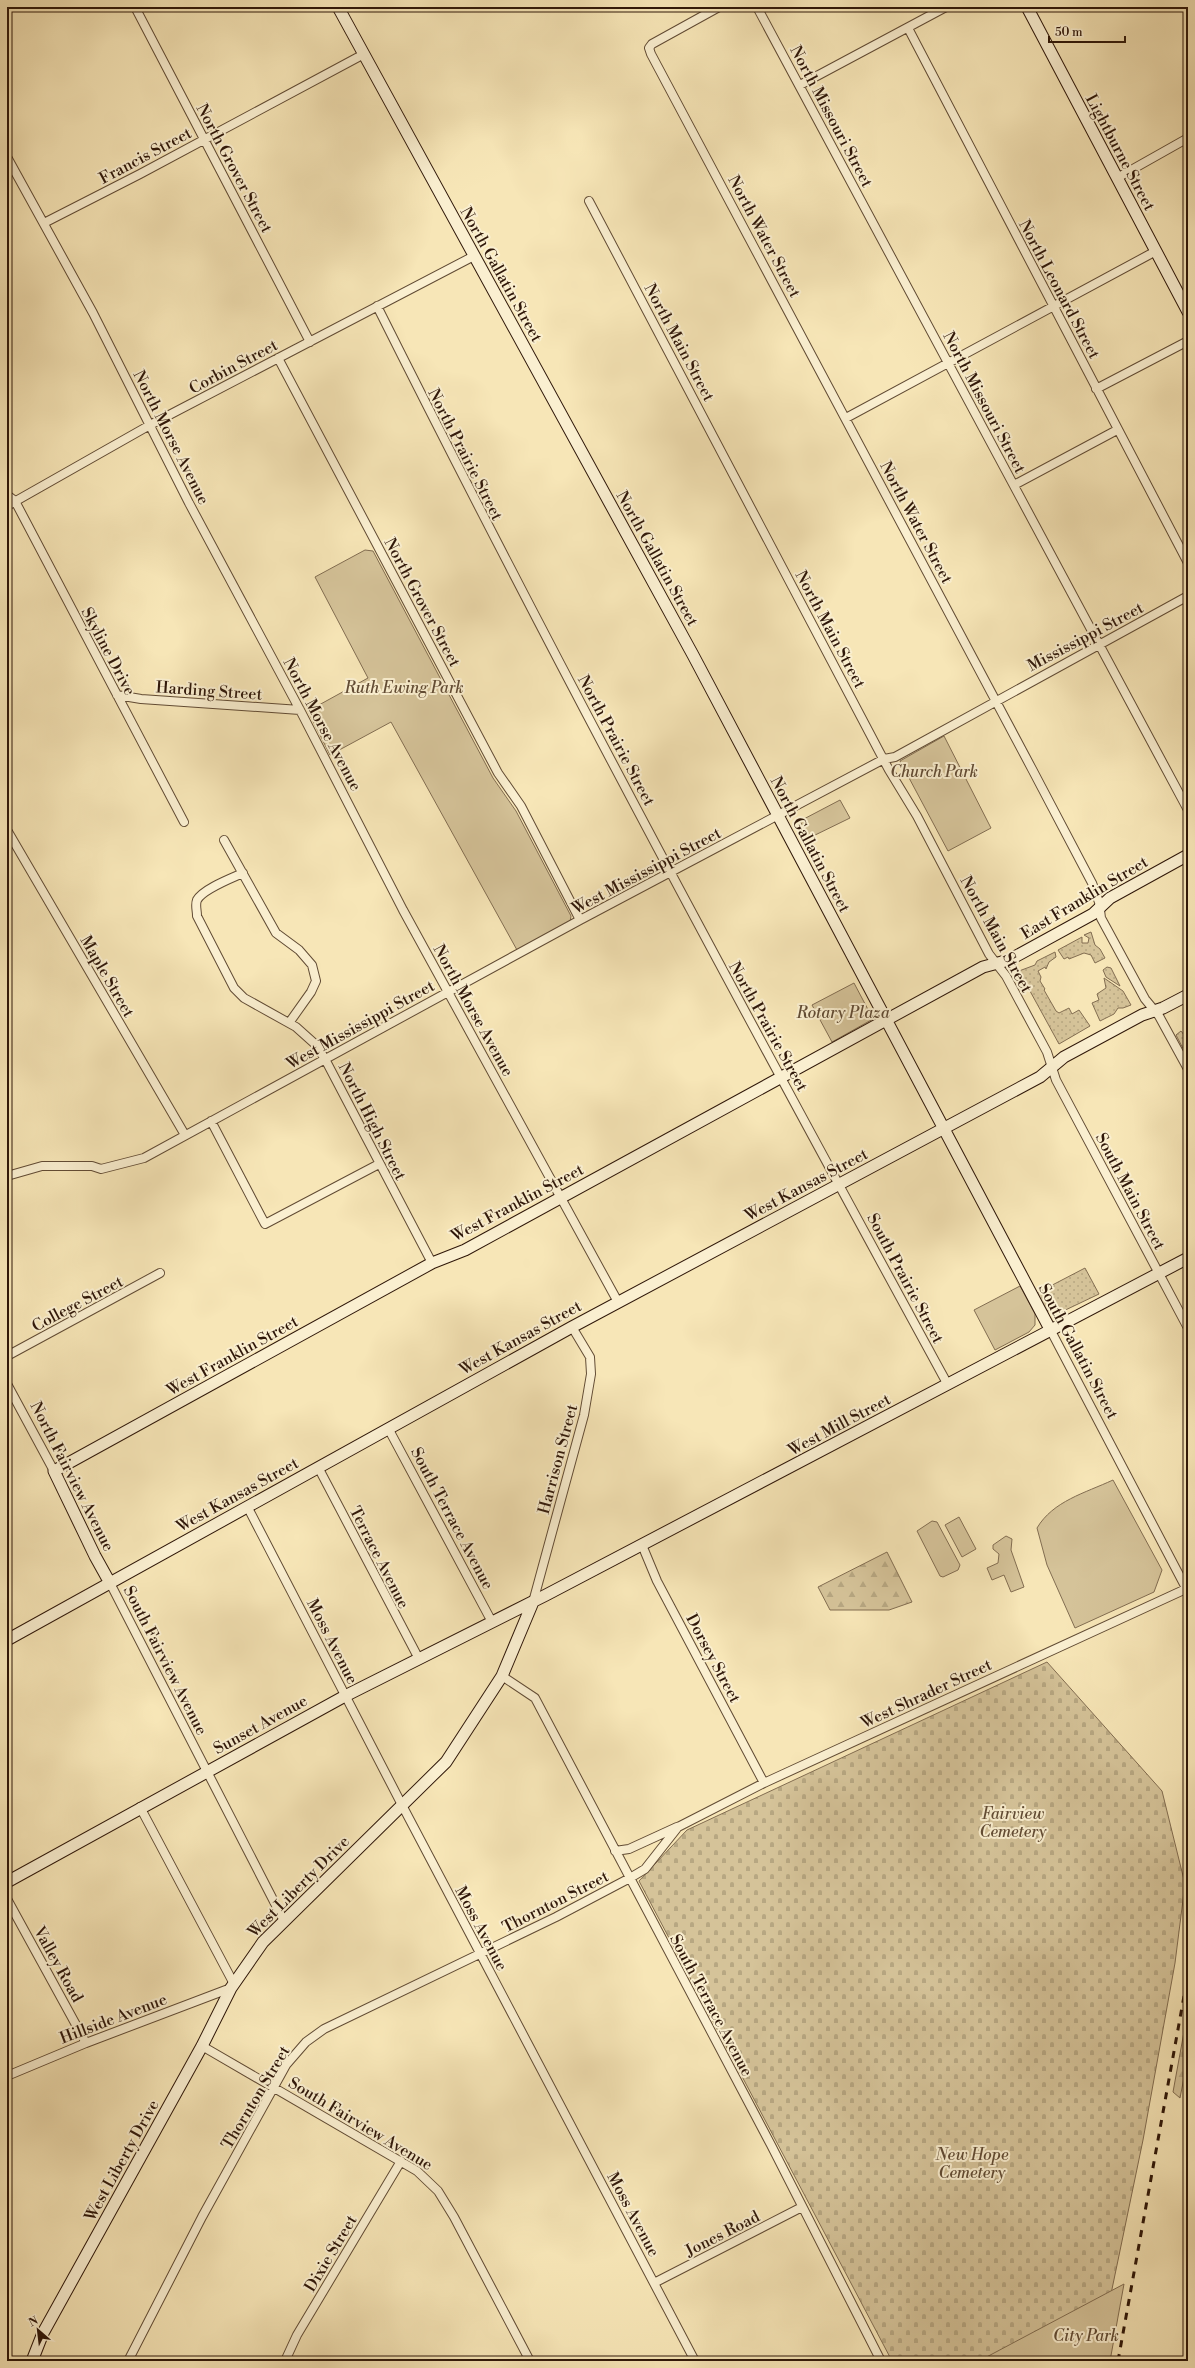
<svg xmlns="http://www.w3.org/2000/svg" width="1195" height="2368" viewBox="0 0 1195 2368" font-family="'Libre Bodoni',serif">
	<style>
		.grass { fill: url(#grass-dots); stroke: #826d51 }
		.forest { fill: url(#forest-firs); stroke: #826d51 }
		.cemetery { fill: url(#cemetery-stones); stroke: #826d51 }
		.green { fill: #d5c399; stroke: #826d51 }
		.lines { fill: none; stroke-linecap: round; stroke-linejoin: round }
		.street-casing { stroke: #614b34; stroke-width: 10 }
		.secondary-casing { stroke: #2f1709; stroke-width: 13 }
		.street { stroke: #faefd0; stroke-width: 8 }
		.secondary { stroke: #faefd0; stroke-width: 11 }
		.rail { stroke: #2f1709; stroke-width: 3; stroke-dasharray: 7 7; stroke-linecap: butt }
		.labels { text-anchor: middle; stroke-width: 4; stroke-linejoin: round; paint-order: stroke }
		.street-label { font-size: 16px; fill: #2f1709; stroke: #faefd0 }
		.park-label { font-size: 16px; font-style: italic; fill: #614b34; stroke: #faefd0 }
	</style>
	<defs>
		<pattern id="grass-dots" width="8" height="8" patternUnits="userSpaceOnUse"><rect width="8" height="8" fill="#d5c399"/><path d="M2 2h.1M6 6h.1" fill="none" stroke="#b7a782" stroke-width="1.8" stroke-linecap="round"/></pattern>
		<pattern id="forest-firs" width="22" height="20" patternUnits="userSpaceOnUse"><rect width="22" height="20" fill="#d5c399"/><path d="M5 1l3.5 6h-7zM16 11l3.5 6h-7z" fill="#b7a782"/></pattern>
		<pattern id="cemetery-stones" width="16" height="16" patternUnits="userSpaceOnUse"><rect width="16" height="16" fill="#d5c399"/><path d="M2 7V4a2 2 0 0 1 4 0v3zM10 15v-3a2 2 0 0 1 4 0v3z" fill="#b7a782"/></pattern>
	</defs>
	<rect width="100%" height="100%" fill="#f7e6b7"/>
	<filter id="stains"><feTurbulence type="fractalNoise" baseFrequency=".005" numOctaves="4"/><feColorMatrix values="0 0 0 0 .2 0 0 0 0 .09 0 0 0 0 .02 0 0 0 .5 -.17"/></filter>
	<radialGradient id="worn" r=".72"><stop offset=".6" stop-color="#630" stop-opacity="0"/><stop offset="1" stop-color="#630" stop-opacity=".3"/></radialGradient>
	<path class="grass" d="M1091 932 1095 945 1100 949 1105 958 1095 963 1091 955 1084 953 1069 959 1068 957 1064 959 1058 950 1082 937V943H1088L1089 938 1084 935Z
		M1055 952 1056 957 1049 962 1046 969 1045 967 1038 971 1041 977 1040 981 1045 989 1044 990 1056 1011 1059 1013 1069 1008 1072 1014 1079 1010 1090 1026 1059 1044 1019 971 1035 965 1037 961Z
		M1107 967 1111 968 1120 986 1106 977 1103 970Z
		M1104 978 1123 991 1131 1005 1123 1008H1118L1114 1014 1100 1021 1092 1003 1099 1000 1097 994 1106 988Z
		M1181 1031 1188 1040V1058L1176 1035Z
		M1085 1268 1099 1294 1057 1314 1046 1310 1037 1293Z"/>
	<path class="forest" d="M887 1552 912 1602 889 1610H830L818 1587Z
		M1188 2010V2057L1180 2098 1173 2092Z"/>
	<path class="cemetery" d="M1047 1662 1162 1791 1185 1884 1175 1963 1143 2140 1106 2318 1023 2361H892L639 1881 687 1830Z"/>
	<path class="green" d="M365 550 373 551 493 778 516 811 571 916 570 922 517 950 391 722 330 755 308 711 368 678 315 577Z
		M944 736 991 828 948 851 900 761Z
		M840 800 850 818 809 838 800 821Z
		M854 983 873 1019 832 1042 812 1005Z
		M1020 1286 1035 1314V1325L1029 1332 995 1350 974 1310Z
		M1113 1480 1162 1570 1154 1592 1075 1628 1047 1565 1037 1528C1053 1501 1085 1493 1113 1480Z
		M959 1517 976 1549 962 1557 945 1525Z
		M932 1521 937 1522 960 1565 958 1570 943 1577 940 1576 917 1531Z
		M1006 1536 1012 1539 1011 1550 1024 1587 1011 1592 1004 1575 992 1580 987 1568 998 1563 999 1554 993 1549V1545Z
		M1124 2284 1110 2361H979Z"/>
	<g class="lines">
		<g class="street-casing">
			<path id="street" d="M135 7 310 342
				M719 7 652 44 649 48 651 54 1032 769 1092 883 1099 902 1101 918 1145 999 1159 1016 1188 1069
				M757 7 1188 810
				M908 28 1188 563
				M800 85 946 7
				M7 157 93 313 189 503 300 710 403 910 618 1302
				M1117 178 1188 138
				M589 201 889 770 917 816 989 954 1006 976 1047 1052 1056 1080 1188 1328
				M44 223 140 174 364 54
				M377 306C559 670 753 1028 948 1385
				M278 358 498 773 521 806 580 920
				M1096 389 1188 341
				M846 418 1156 251
				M1014 485 1117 430
				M7 495 15 501 184 822
				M7 506 150 425 474 256
				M117 695 141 699 300 710
				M7 830 185 1135
				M224 840 276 933 299 950 312 965 316 981 311 992 289 1023
				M243 873C232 878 203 889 197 900 195 905 197 910 197 916L234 988 244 998 296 1027 315 1044 325 1059 432 1263
				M211 1121 265 1224 379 1164
				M7 1176 42 1166H92L101 1169 144 1158 580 920 884 759 895 757 1188 596
				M1051 1331 1186 1588
				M7 1356 160 1273
				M7 1384 54 1471
				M388 1428 492 1622
				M318 1467 419 1659
				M247 1506 402 1805 695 2361
				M642 1545 657 1581 764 1783
				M110 1583 284 1921
				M533 1602 584 1415 591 1374 590 1357 572 1327
				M502 1676 535 1698 771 2145 881 2361
				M140 1807 234 1984
				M615 1851 629 1849 677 1827
				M7 1899 86 2043
				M202 2046 417 2171 438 2191 454 2217 530 2361
				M7 2076 86 2043 231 1988
				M654 2283 802 2207
				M128 2361 202 2217 286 2065 306 2042 324 2029 556 1917 630 1878 645 1869 678 1827 764 1783 1188 1588
				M285 2361 297 2335 401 2161"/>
		</g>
		<g class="secondary-casing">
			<path id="secondary" d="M338 7 693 655 1051 1331
				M1027 7 1188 312
				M110 1583 95 1556 54 1471 432 1263 465 1250 983 967 1009 960 1093 914 1110 898 1188 855
				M7 1640 572 1327 1040 1077 1064 1057 1142 1015 1163 1008 1188 995
				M7 1882 345 1696 546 1595 1188 1258
				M32 2361 43 2333 202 2046 231 1988 263 1942 446 1762 502 1676 533 1602"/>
		</g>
		<use href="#street" class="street"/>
		<use href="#secondary" class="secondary"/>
		<path class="rail" d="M1118 2361 1188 1974"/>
	</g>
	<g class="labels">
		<g class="street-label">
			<text transform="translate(832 116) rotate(62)" y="6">North Missouri Street</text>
			<text transform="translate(1121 152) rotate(62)" y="6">Lightburne Street</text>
			<text transform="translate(145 155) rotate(-28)" y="6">Francis Street</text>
			<text transform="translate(235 168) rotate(62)" y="6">North Grover Street</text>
			<text transform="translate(765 236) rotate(62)" y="6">North Water Street</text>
			<text transform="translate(502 274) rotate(61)" y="6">North Gallatin Street</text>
			<text transform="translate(1060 289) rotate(62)" y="6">North Leonard Street</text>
			<text transform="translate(680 342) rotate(62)" y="6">North Main Street</text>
			<text transform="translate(233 366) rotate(-28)" y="6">Corbin Street</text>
			<text transform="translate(985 402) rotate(62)" y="6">North Missouri Street</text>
			<text transform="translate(172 437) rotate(63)" y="6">North Morse Avenue</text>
			<text transform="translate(466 454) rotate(63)" y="6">North Prairie Street</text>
			<text transform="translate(917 522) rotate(62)" y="6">North Water Street</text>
			<text transform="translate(658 558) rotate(61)" y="6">North Gallatin Street</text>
			<text transform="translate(423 602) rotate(62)" y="6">North Grover Street</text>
			<text transform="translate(831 629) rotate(62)" y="6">North Main Street</text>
			<text transform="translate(1085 636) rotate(-28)" y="6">Mississippi Street</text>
			<text transform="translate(109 651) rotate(62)" y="6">Skyline Drive</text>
			<text transform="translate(209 690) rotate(4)" y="6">Harding Street</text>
			<text transform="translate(323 724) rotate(62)" y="6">North Morse Avenue</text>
			<text transform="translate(617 740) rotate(62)" y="6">North Prairie Street</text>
			<text transform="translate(811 844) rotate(62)" y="6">North Gallatin Street</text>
			<text transform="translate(646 870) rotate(-28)" y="6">West Mississippi Street</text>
			<text transform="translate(1084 897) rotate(-31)" y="6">East Franklin Street</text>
			<text transform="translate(997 934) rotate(61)" y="6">North Main Street</text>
			<text transform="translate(108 976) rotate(60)" y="6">Maple Street</text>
			<text transform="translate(474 1010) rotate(61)" y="6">North Morse Avenue</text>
			<text transform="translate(360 1024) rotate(-29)" y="6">West Mississippi Street</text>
			<text transform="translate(769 1026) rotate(61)" y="6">North Prairie Street</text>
			<text transform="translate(373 1121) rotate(63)" y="6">North High Street</text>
			<text transform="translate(806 1184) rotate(-28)" y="6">West Kansas Street</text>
			<text transform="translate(1131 1191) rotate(62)" y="6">South Main Street</text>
			<text transform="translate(517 1202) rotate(-28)" y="6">West Franklin Street</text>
			<text transform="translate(906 1278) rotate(62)" y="6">South Prairie Street</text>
			<text transform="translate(77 1303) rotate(-28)" y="6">College Street</text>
			<text transform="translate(520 1337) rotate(-29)" y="6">West Kansas Street</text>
			<text transform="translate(1079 1351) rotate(62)" y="6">South Gallatin Street</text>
			<text transform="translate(232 1355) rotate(-29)" y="6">West Franklin Street</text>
			<text transform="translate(839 1424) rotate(-28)" y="6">West Mill Street</text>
			<text transform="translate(557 1459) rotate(-75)" y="6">Harrison Street</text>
			<text transform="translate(73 1476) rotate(63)" y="6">North Fairview Avenue</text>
			<text transform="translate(237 1494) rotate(-29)" y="6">West Kansas Street</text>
			<text transform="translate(453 1518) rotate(62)" y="6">South Terrace Avenue</text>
			<text transform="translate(380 1557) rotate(63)" y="6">Terrace Avenue</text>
			<text transform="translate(333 1641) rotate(63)" y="6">Moss Avenue</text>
			<text transform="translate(714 1658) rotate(62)" y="6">Dorsey Street</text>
			<text transform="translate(166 1660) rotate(63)" y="6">South Fairview Avenue</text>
			<text transform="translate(926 1693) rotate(-25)" y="6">West Shrader Street</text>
			<text transform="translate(260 1724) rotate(-29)" y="6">Sunset Avenue</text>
			<text transform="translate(298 1886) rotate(-45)" y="6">West Liberty Drive</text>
			<text transform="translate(555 1901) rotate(-27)" y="6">Thornton Street</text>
			<text transform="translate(482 1928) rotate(62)" y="6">Moss Avenue</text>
			<text transform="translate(59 1964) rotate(61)" y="6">Valley Road</text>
			<text transform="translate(712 2005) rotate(62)" y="6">South Terrace Avenue</text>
			<text transform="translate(113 2018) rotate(-21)" y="6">Hillside Avenue</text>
			<text transform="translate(255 2097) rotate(-59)" y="6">Thornton Street</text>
			<text transform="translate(361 2123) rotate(31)" y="6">South Fairview Avenue</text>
			<text transform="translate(121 2160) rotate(-61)" y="6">West Liberty Drive</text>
			<text transform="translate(634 2214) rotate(62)" y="6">Moss Avenue</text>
			<text transform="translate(722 2233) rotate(-27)" y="6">Jones Road</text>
			<text transform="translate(330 2253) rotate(-59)" y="6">Dixie Street</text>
		</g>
		<g class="park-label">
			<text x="404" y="693">Ruth Ewing Park</text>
			<text x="934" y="777">Church Park</text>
			<text x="843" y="1018">Rotary Plaza</text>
			<text x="1013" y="1819">Fairview<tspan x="1013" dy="18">Cemetery</tspan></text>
			<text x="972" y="2160">New Hope<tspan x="972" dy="18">Cemetery</tspan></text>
			<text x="1086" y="2341">City Park</text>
		</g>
	</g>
	<rect width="1195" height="2368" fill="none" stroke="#f7e6b7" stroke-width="24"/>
	<rect x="8" y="8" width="1179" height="2352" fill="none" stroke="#2f1709" stroke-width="2"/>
	<rect x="12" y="12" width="1171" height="2344" fill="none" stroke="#2f1709"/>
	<g transform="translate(38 2330) rotate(332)" stroke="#faefd0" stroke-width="3" paint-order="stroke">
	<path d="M0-3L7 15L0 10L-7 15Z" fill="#2f1709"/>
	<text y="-6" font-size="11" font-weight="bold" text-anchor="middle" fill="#2f1709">N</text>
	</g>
	<path d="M1049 36v6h76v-6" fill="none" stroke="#2f1709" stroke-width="2"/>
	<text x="1055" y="36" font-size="12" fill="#2f1709" stroke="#faefd0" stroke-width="3" paint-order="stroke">50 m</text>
	<rect width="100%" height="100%" filter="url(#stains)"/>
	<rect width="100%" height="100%" fill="url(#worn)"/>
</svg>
